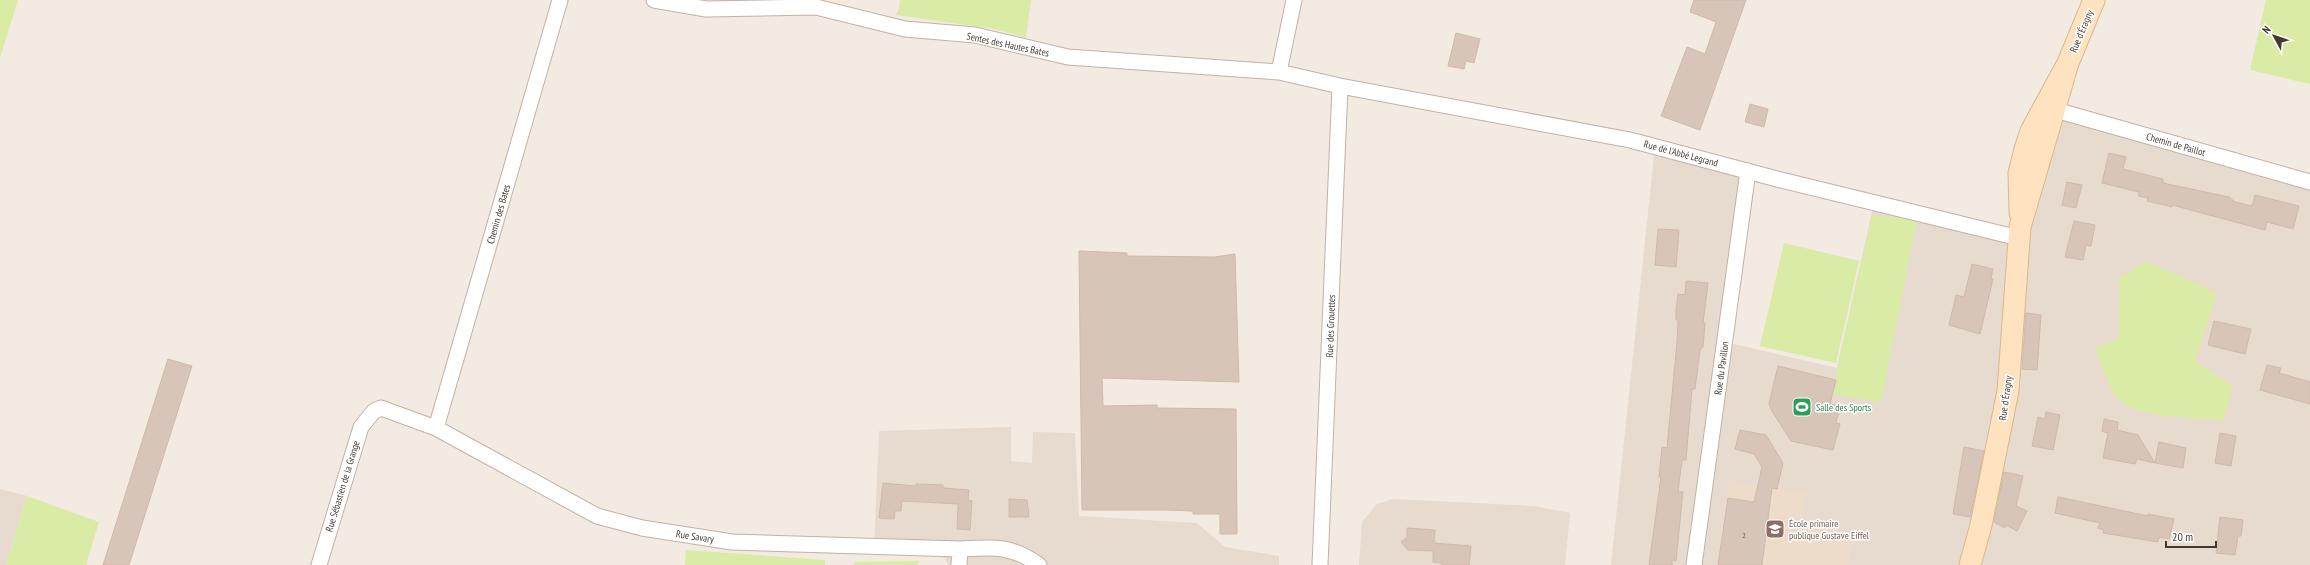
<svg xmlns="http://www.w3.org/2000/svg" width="2310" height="565" viewBox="0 0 2310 565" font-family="'PT Sans Narrow',sans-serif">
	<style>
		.residential { fill: #e7dacf }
		.education { fill: #eddcca }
		.green { fill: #daeba6 }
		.building { fill: #d8c5b9; stroke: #d0b9a9 }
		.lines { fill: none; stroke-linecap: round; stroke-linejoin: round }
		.street-casing { stroke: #c1b2a6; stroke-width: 17 }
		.secondary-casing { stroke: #dab78e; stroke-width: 23 }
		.street { stroke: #fff; stroke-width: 15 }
		.secondary { stroke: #ffe2bf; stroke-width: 21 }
		.labels { text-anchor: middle; stroke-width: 3; stroke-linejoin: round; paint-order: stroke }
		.number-label { font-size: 8px; fill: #695c54 }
		.street-label { font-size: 10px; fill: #443932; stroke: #fff }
		.leisure-label { font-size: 10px; fill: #27864d; stroke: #fff; text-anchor: start }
		.education-label { font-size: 10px; fill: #785e54; stroke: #fff; text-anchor: start }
	</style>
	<rect width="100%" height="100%" fill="#f3eae1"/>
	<path class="residential" d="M2055 110 2310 182V565H1611L1655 146 1748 171 1725 342 1837 368 1874 203 2011 237Z
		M1011 427V461L1032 463 1033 432 1075 433 1079 516 1197 523 1225 547 1279 556V565H948L945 558 874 546 879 431Z
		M0 489 27 496 6 565H0Z
		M1393 499 1534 506 1570 513 1565 565H1359L1362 522 1377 504Z"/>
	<path class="education" d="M1727 480 1806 494 1800 522 1854 536 1848 565H1718L1728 498Z"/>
	<path class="green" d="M0 0H18L0 58Z
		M900 0H1031L1026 38 995 29 896 15 899 9Z
		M2266 0H2310V84L2250 70Z
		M1872 215 1917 220 1881 402 1834 395 1837 368Z
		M1784 243 1859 261 1836 363 1760 346Z
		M2147 261 2217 293 2195 361 2232 386 2224 421C2200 418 2133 418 2118 399 2107 386 2102 364 2095 348L2118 338 2119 278Z
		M27 496 99 522 86 565H6Z
		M686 550 825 560V565H685Z
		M919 561 918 565H854V562Z"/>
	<path class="building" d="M1694 0H1746L1700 130 1661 116 1687 47 1705 54 1716 22 1690 12Z
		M1456 33 1480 39 1474 63 1466 61 1464 69 1448 66Z
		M1750 104 1768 109 1764 127 1745 122Z
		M2109 153 2126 157 2123 169 2163 179V183L2229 197 2235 202 2252 206 2255 195 2299 206 2293 229 2267 222 2265 230 2172 205V207L2147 201 2148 198 2138 196 2139 192 2102 183Z
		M2067 182 2082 185 2076 208 2062 205Z
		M2074 221 2095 225 2091 246 2086 245 2083 260 2065 257Z
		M1658 229 1679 230 1676 267 1655 265Z
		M1079 251 1127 253V256L1214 257 1235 254 1239 382 1102 378 1103 406 1157 405V408L1236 409 1237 534H1220V514H1193V511L1165 510H1082Z
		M1972 264 1993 269 1991 279H1993L1980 334 1949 325 1956 295 1964 297Z
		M1686 281 1708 283 1703 323H1705L1703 347 1700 350 1695 389H1692L1686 460H1682L1678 492H1683L1676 561 1672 560V565H1649L1661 477H1659L1662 447 1667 448 1677 342 1678 320H1676V311L1678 294 1685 295Z
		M2026 313 2041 315 2037 370 2022 369Z
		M2214 321 2251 329 2245 354 2208 345Z
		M168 359 192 366 129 565H103Z
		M2267 365 2281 368 2279 373 2310 382V404L2260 390Z
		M1778 366 1836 380 1830 404 1840 406 1836 423 1840 424 1833 450 1791 441 1772 411 1769 404Z
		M2046 412 2060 415 2053 450 2032 446 2038 417 2045 419Z
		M2104 419 2118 422 2117 430 2138 435 2155 463 2137 459 2135 464 2103 458 2108 433 2102 431Z
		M1740 430 1766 435 1783 463 1777 489 1772 488 1762 565H1718L1728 498 1754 502 1762 467 1754 454 1735 449Z
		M2220 433 2236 436 2231 466 2215 463Z
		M2159 442 2186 448 2183 468 2155 463Z
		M1964 447 1984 451 1970 517 1953 514Z
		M2004 472 2023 476 2016 506 2027 511 2017 531 2006 525 2005 528 1994 522Z
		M883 483 916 486V484L943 485V488L969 490 968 500 972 501 970 530 957 529 958 504 902 501 901 511H895L894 519 879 518Z
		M2058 497 2148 516V514L2174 519 2169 539 2159 537 2158 542 2103 533 2104 530 2098 528 2100 523 2055 513Z
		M1009 499 1027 500 1029 517H1009Z
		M2220 517 2243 520 2241 536H2238L2235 555 2216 553Z
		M1407 528 1435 530 1434 543 1471 546 1469 565H1442V563L1433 562V551L1408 550 1401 542 1407 537Z"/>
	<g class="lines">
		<g class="street-casing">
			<path id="street" d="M654 0 706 9 816 7 905 29 975 35 1068 57 1279 72 1340 86 1630 140 1777 179 2019 238
				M1279 72 1294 0
				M2045 111H2059L2310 182
				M436 428 560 0
				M319 565 361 427 374 411 381 408 436 428 597 516 642 528 732 542 960 549C994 547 1011 545 1039 565
				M959 565 960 549
				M1320 565 1340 86
				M1694 565 1748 171"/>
		</g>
		<g class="secondary-casing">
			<path id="secondary" d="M2020 213 2019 173 2025 149 2031 131 2068 63 2094 0
				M1970 565 1981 525 2008 391 2020 227 2068 63"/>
		</g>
		<use href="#street" class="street"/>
		<use href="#secondary" class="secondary"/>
	</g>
	<defs>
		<g id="stadium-square" transform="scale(1)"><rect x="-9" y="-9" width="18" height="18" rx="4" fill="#2e9e5b" stroke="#fff"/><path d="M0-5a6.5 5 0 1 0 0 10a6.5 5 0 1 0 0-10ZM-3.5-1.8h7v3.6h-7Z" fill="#fff"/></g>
		<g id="school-square" transform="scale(1)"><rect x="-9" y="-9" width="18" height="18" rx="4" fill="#8d6e63" stroke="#fff"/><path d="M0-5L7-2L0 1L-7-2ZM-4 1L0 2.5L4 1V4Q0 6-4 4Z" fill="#fff"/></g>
	</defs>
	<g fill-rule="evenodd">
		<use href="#stadium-square" x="1802" y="407"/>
		<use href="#school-square" x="1775" y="529"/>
	</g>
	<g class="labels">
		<g class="number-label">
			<text x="1744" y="538">2</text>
		</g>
		<g class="street-label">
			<text transform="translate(2081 31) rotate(-67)" y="4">Rue d'Éragny</text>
			<text transform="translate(1008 44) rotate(12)" y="4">Sentes des Hautes Bates</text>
			<text transform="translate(2176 144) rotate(16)" y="4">Chemin de Paillot</text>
			<text transform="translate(1681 153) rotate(15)" y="4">Rue de l'Abbé Legrand</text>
			<text transform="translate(498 214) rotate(-74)" y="4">Chemin des Bates</text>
			<text transform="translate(1330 326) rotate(-88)" y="4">Rue des Grouettes</text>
			<text transform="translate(1721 368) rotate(-82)" y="4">Rue du Pavillon</text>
			<text transform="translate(2005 398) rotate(-82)" y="4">Rue d'Éragny</text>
			<text transform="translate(342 486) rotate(-73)" y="4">Rue Sébastien de la Grange</text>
			<text transform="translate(695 536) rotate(9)" y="4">Rue Savary</text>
		</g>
		<g class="leisure-label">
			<text x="1816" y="411">Salle des Sports</text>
		</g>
		<g class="education-label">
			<text x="1789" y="527">École primaire<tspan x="1789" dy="12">publique Gustave Eiffel</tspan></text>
		</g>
	</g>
	<g transform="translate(2274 36) rotate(310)" stroke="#ffffff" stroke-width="3" paint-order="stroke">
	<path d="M0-3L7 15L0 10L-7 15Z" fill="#443932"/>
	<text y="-6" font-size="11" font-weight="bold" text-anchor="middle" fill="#443932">N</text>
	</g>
	<path d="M2166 541v6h50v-6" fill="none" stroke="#443932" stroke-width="2"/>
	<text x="2172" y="541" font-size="12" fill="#443932" stroke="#ffffff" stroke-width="3" paint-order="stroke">20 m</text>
</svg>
